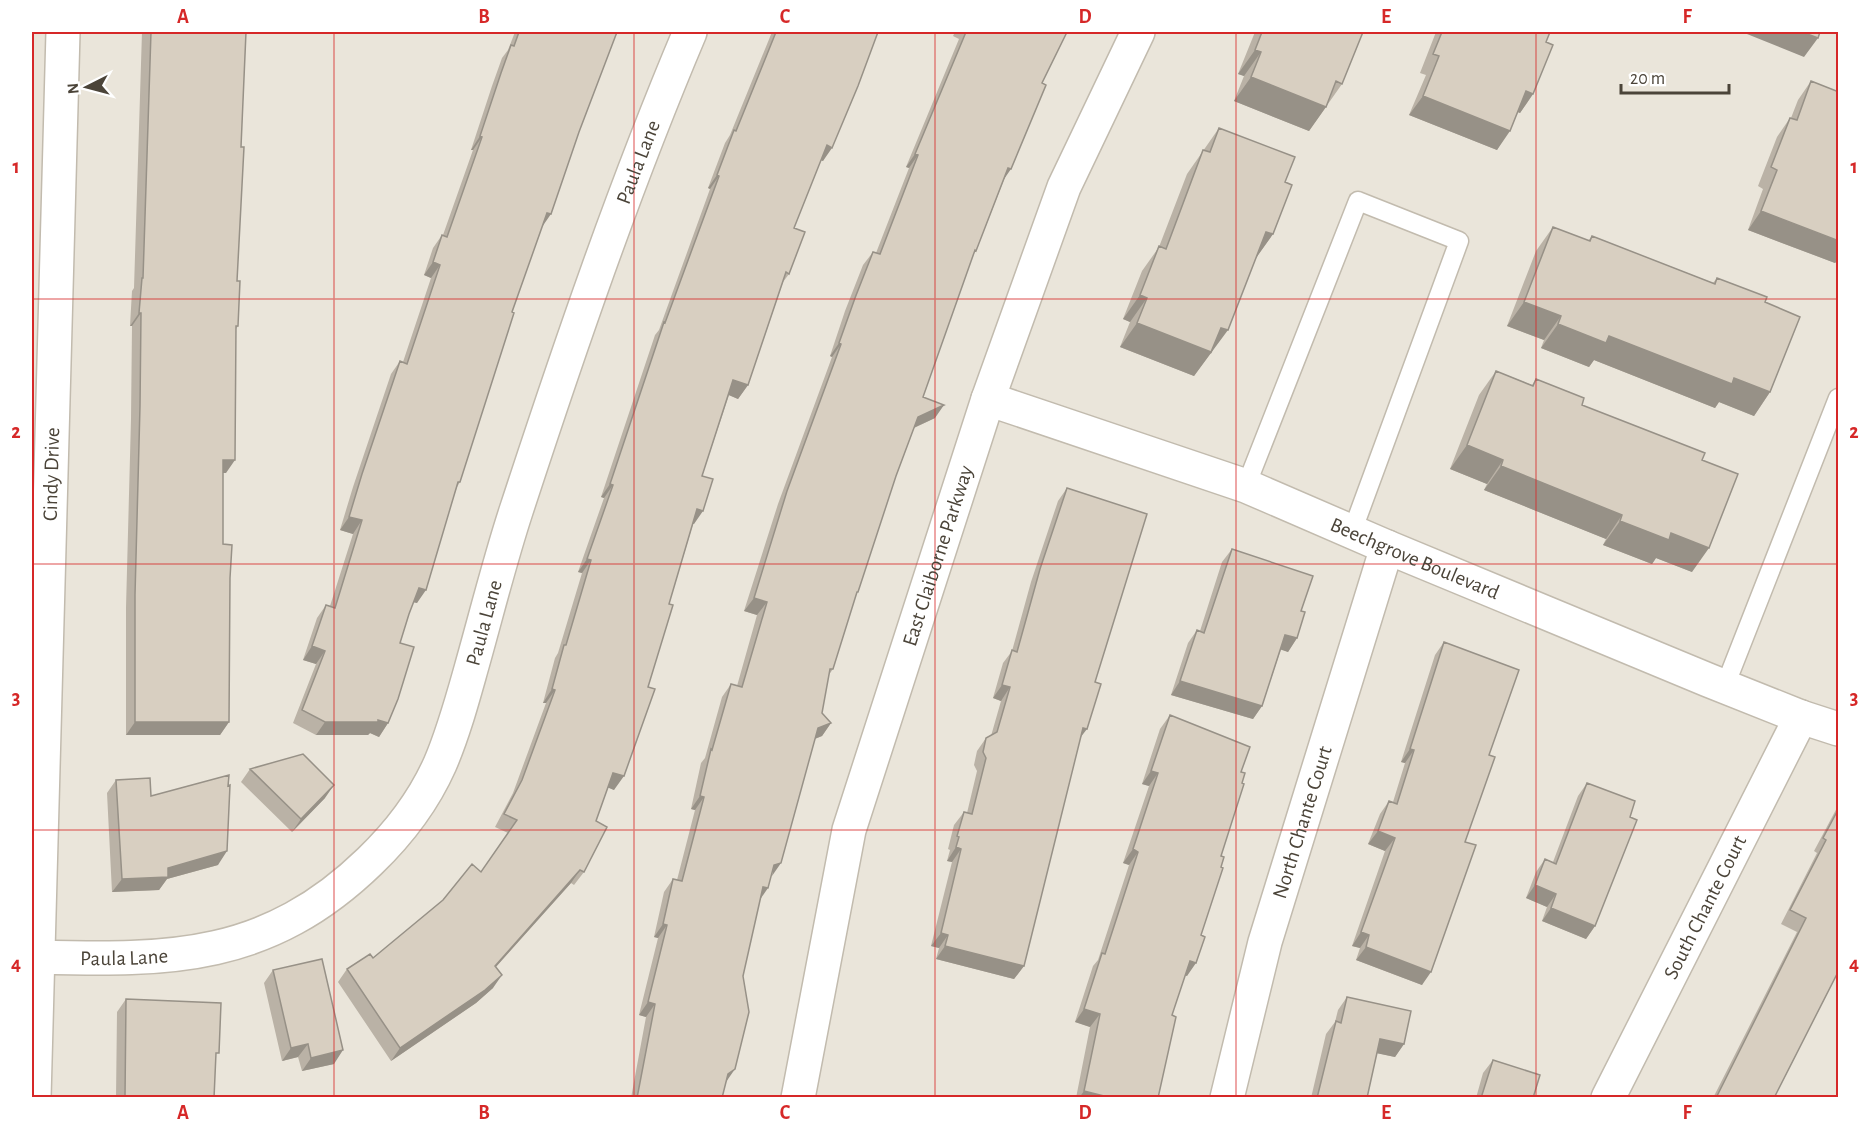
<svg xmlns="http://www.w3.org/2000/svg" width="1870" height="1129" viewBox="0 0 1870 1129" font-family="'Alegreya Sans',sans-serif">
	<style>
		.residential { fill: #eae5da }
		.lines { fill: none; stroke-linecap: round; stroke-linejoin: round }
		.service-casing { stroke: #c2bbae; stroke-width: 21 }
		.minor-casing { stroke: #c2bbae; stroke-width: 36 }
		.service { stroke: #fff; stroke-width: 18 }
		.minor { stroke: #fff; stroke-width: 33 }
		.wall { fill: #bab2a6 }
		.shaded-wall { fill: #979187 }
		.building { fill: #d8cfc1; stroke: #979187; stroke-width: 1.5 }
		.grid { fill: none; stroke: #d62828; stroke-width: 1.5; stroke-opacity: 0.55 }
		.labels { text-anchor: middle; stroke-width: 4.5; stroke-linejoin: round; paint-order: stroke }
		.street-label { font-size: 21px; fill: #4b4439; stroke: #fff }
		.neatline { fill: none; stroke: #d62828; stroke-width: 2 }
		.grid-label { font-size: 20px; text-anchor: middle; font-weight: bold; fill: #d62828 }
	</style>
	<rect width="100%" height="100%" fill="#f6f3ec"/>
	<path class="residential" d="M32 32H1838V1097H32Z"/>
	<g class="lines">
		<g class="service-casing">
			<path id="service" d="M1246 486 1358 201 1459 241 1352 532
				M1725 686 1838 398"/>
		</g>
		<g class="minor-casing">
			<g id="minor">
				<path id="s1" d="M988 399 1246 486 1387 547 1708 680 1801 717 1838 729"/>
				<path id="s2" d="M37 957C171 961 268 960 370 861 398 834 424 800 440 764 453 734 462 701 471 669 486 616 499 563 516 511 569 349 624 188 690 32"/>
				<path id="s3" d="M34 1098 63 32"/>
				<path id="s4" d="M798 1098 849 830 988 399 1064 187 1138 32"/>
				<path id="s5" d="M1227 1098 1265 942 1387 547"/>
				<path id="s6" d="M1608 1098 1801 717"/>
			</g>
		</g>
		<use href="#service" class="service"/>
		<use href="#minor" class="minor"/>
	</g>
	<path class="wall" d="M142 32H246L241 147 237 281 238 326 236 329 226 473H223V544L230 578 229 722 220 735H126V608L131 419 132 326H130L132 291 134 288Z
		M515 32H617L542 227 512 312 460 482 457 487 417 603 413 602 409 614 400 643 388 723 379 737 370 733 368 735H316L293 723 316 664 303 660 317 618 326 605 330 606 353 534 340 530 353 487 391 374 400 361 403 362 431 278 424 275 433 248 442 235H443L473 150H471L492 86 502 58 508 50Z
		M772 32H878L823 161 821 160 794 228 789 274 783 282 748 385 738 399 729 395 702 476 694 524H693L669 604 648 687 614 790 608 787 596 821 584 872 574 885 571 883 496 967 493 988 476 1003 391 1061 338 982 347 969 373 958 481 872 508 833 495 827 513 793 546 703H543L555 658 558 653 582 573 578 572 604 498 601 497 655 335 659 330 710 189 708 188 725 143 730 135Z
		M955 32H1067L1042 83 976 251 972 256 923 397 935 418 914 428 896 476 855 597 833 669 828 676 822 713 831 723 822 736 815 739 771 876 760 900 743 976 726 1082 722 1098H631L646 1017 639 1015 658 938 654 937 664 892 673 879 677 880 695 810 691 809 701 763 705 758 722 697 731 684 737 686 757 615 744 611 778 504 832 357 830 356 845 311 863 265 873 252 876 253 909 168 906 167 959 39 953 36Z
		M1255 32H1363L1342 84 1309 131 1234 101 1244 76 1238 74Z
		M1436 32H1550L1546 42 1533 94 1520 113 1518 112 1497 150 1409 115 1426 75 1420 73Z
		M1811 81 1839 92V259L1835 263 1748 230 1763 189 1758 186 1777 137 1790 118H1791L1798 100Z
		M1219 128 1285 182 1273 234 1256 258 1211 354H1210L1194 376 1120 347 1130 322 1123 319 1142 271 1159 247 1187 174Z
		M1553 227 1588 241 1592 236 1713 283 1717 278 1765 302 1770 392 1754 416 1719 402 1715 408 1594 360 1589 367 1541 348 1544 340 1507 326 1536 251Z
		M1496 371 1532 385 1536 379 1582 405 1702 460 1692 572 1656 558 1652 564 1603 545 1606 539 1484 490 1487 484 1450 469 1479 395Z
		M1067 488 1095 682 1080 738 1024 966 1014 979 936 959 939 948 931 946 952 862 947 861 950 850 948 849 954 825 964 812 967 813 977 771 974 765 977 751 986 738 991 736 1001 701 993 698 1003 663 1012 651 1031 582 1058 501Z
		M1232 549 1301 611 1297 638 1288 652 1281 649 1262 706 1253 719 1171 695 1188 643 1197 630 1200 631 1222 562Z
		M1444 642 1489 755 1465 842 1422 985 1356 960 1360 948 1352 946 1385 851 1368 844 1380 814 1389 801 1393 802 1405 763 1401 762 1435 655Z
		M1170 715 1241 772 1221 856 1187 976 1185 975 1172 1015 1158 1098H1076L1090 1027 1075 1022 1093 966 1098 960 1129 865 1123 863 1149 786 1142 784 1160 729Z
		M250 769 325 798 292 832 241 782Z
		M116 780 151 796 228 786 218 865 167 879 159 890 112 892 107 793Z
		M1587 783 1630 817 1595 926 1586 939 1542 921 1547 907 1526 898 1536 872 1545 859 1553 862 1578 796Z
		M1839 804V970L1774 1098H1713L1797 932 1781 924 1817 853 1814 851Z
		M273 970 334 1064 302 1071 298 1057 282 1061 264 983Z
		M1347 997 1404 1044 1395 1057 1377 1053 1367 1098H1311L1326 1034 1335 1022 1338 1010Z
		M126 999 215 1059 214 1098H116L117 1012Z
		M1493 1060 1533 1098H1476L1483 1073Z"/>
	<path class="shaded-wall" d="M1742 32H1802L1818 38 1804 57Z
		M1255 50 1261 52 1244 76 1238 74Z
		M1251 77 1326 107 1309 131 1234 101Z
		M1526 91 1533 94 1520 113 1513 110Z
		M1423 96 1510 131 1497 150 1409 115Z
		M480 136 482 137 473 150H471Z
		M827 145 832 148 823 161 817 159Z
		M915 154 918 155 909 168 906 167Z
		M1008 168 1011 169 1002 182Z
		M717 175 719 176 710 189 708 188Z
		M1761 211 1839 241V259L1835 263 1748 230Z
		M547 213 551 214 542 227Z
		M1266 232 1273 234 1256 258Z
		M433 262 440 265 431 278 424 275Z
		M1140 295 1147 298 1130 322 1123 319Z
		M1524 302 1561 316 1544 340 1507 326Z
		M139 313H141L132 326H130Z
		M1137 323 1221 328 1228 330 1194 376 1120 347Z
		M1558 324 1609 336 1734 378 1770 392 1754 416 1719 402 1715 408 1594 360 1589 367 1541 348Z
		M839 343 841 344 832 357 830 356Z
		M733 380 748 385 738 399 724 393Z
		M944 405 935 418 909 430 918 417Z
		M1467 445 1503 460 1487 484 1450 469Z
		M223 460H235L226 473H214Z
		M1501 466 1622 515 1606 539 1484 490Z
		M610 484 613 485 604 498 601 497Z
		M697 509 703 511 694 524 688 522Z
		M349 517 362 520 353 534 340 530Z
		M1620 521 1671 533 1709 548 1692 572 1656 558 1652 564 1603 545Z
		M587 559 591 560 582 573 578 572Z
		M419 588 426 590 417 603 409 601Z
		M754 598 767 602 757 615 744 611Z
		M1285 635 1297 638 1288 652 1276 648Z
		M312 646 325 651 316 664 303 660Z
		M1180 681 1262 706 1253 719 1171 695Z
		M1002 685 1010 687 1001 701 993 698Z
		M552 689 555 690 546 703H543Z
		M378 720 388 723 379 737 370 733 368 735H316L325 722Z
		M135 722H229L220 735H126Z
		M831 723 822 736 809 741 818 728Z
		M1083 728 1087 729 1077 742Z
		M1410 749 1414 750 1405 763 1401 762Z
		M1151 771 1158 773 1149 786 1142 784Z
		M613 773 624 776 614 790 604 786Z
		M334 785 325 798 292 832 301 819Z
		M700 796 704 797 695 810 691 809Z
		M1378 831 1395 838 1385 851 1368 844Z
		M956 847 961 849 952 862 947 861Z
		M1133 849 1138 852 1129 865 1123 863Z
		M227 851 218 865 167 879 159 890 112 892 122 879 168 868Z
		M781 863 772 876 774 865Z
		M580 870 571 883 485 979 495 966Z
		M1535 885 1556 894 1547 907 1526 898Z
		M763 887 768 888 759 901Z
		M1551 908 1595 926 1586 939 1542 921Z
		M663 924 667 925 658 938 654 937Z
		M1361 932 1369 935 1360 948 1352 946Z
		M941 933 948 935 939 948 931 946Z
		M945 946 1024 966 1014 979 936 959Z
		M1366 947 1431 972 1422 985 1356 960Z
		M1190 961 1196 963 1187 976 1181 974Z
		M502 975 493 988 476 1003 391 1061 400 1048Z
		M648 1002 655 1004 646 1017 639 1015Z
		M1084 1009 1100 1014 1090 1027 1075 1022Z
		M1380 1039 1404 1044 1395 1057 1371 1052Z
		M308 1044 298 1057 282 1061 291 1048Z
		M343 1050 334 1064 302 1071 311 1058Z
		M735 1069 726 1082 728 1074Z
		M1084 1091 1112 1098H1079Z"/>
	<path class="building" d="M151 32H246L241 147H244L237 281H240L238 326H236L235 460H223V544L232 545 230 578 229 722H135V595L140 406 141 313H139L142 278H143Z
		M519 32H617L579 132 551 214 547 213 512 312 514 313 460 482H458L426 590 419 588 409 614 400 643 414 647 398 699 388 723 378 720V722H325L302 710 325 651 312 646 326 605 335 608 362 520 349 517 362 474 400 361 407 364 440 265 433 262 442 235 447 237 482 137 480 136 501 73 511 45 514 46Z
		M776 32H878L858 86 832 148 827 145 794 228 805 232 789 274 786 272 748 385 733 380 702 476 713 479 703 511 697 509 669 604 673 605 648 687 655 689 624 776 613 773 596 821 607 827 584 872 580 870 495 966 502 975 485 990 400 1048 347 969 370 954 373 958 443 900 472 864 481 872 517 820 504 814 522 780 555 690 552 689 564 645H566L591 560 587 559 613 485 610 484 664 322 665 323 719 176 717 175 734 130 736 131Z
		M966 32H1067L1042 83 1046 85 1011 169 1008 168 976 251 975 250 923 397 944 405 918 417 896 476 858 592H857L833 669H830L822 713 831 723 818 728 781 863 774 865 768 888 763 887 743 976 749 1012 735 1069 728 1074 722 1098H637L655 1004 648 1002 667 925 663 924 673 879 682 881 704 797 700 796 711 749 712 750 731 684 742 687 767 602 754 598 787 491 841 344 839 343 855 298 873 252 880 254 918 155 915 154Z
		M1262 32H1363L1342 84 1336 81 1326 107 1251 77 1261 52 1255 50Z
		M1442 32H1550L1546 42 1553 45 1533 94 1526 91 1510 131 1423 96 1439 56 1433 54Z
		M1802 32H1820L1818 38Z
		M1811 81 1839 92V241L1761 211 1777 170 1771 167 1790 118 1797 120Z
		M1219 128 1295 157 1285 182 1292 185 1273 234 1266 232 1228 330 1221 328 1211 352 1137 323 1147 298 1140 295 1159 246 1166 249 1203 150 1210 152Z
		M1553 227 1590 241 1592 236 1715 284 1717 278 1767 297 1765 302 1800 317 1770 392 1734 378 1732 384 1609 336 1606 343 1558 324 1561 316 1524 302Z
		M1496 371 1533 386 1536 379 1584 398 1582 405 1705 453 1702 460 1738 474 1709 548 1671 533 1669 540 1620 521 1622 515 1501 466 1503 460 1467 445Z
		M1067 488 1147 514 1095 682 1101 684 1087 729 1083 728 1024 966 945 946 948 935 941 933 961 849 956 847 959 837 957 836 964 812 972 814 986 758 983 752 986 738 997 732 1010 687 1002 685 1012 650 1017 652 1040 569Z
		M1232 549 1313 576 1301 611 1305 612 1297 638 1285 635 1262 706 1180 681 1197 630 1204 633Z
		M1444 642 1519 670 1489 755 1495 757 1465 842 1476 845 1431 972 1366 947 1369 935 1361 932 1395 838 1378 831 1389 801 1397 804 1414 750 1410 749Z
		M1170 715 1250 747 1241 772 1245 773 1242 783 1244 784 1221 856 1224 857 1221 867 1223 868 1201 935 1205 937 1196 963 1190 961 1172 1015 1176 1017 1158 1098H1112L1084 1091 1100 1014 1084 1009 1102 953 1105 954 1138 852 1133 849 1158 773 1151 771Z
		M303 754 334 785 301 819 250 769Z
		M229 775 228 786 230 785 227 851 168 868V877L122 879 116 780 150 778 151 796Z
		M1587 783 1635 801 1630 817 1637 820 1595 926 1551 908 1556 894 1535 885 1545 859 1556 864Z
		M1839 808V970L1774 1098H1716L1806 918 1790 910 1826 840 1823 838Z
		M322 959 343 1050 311 1058 308 1044 291 1048 273 970Z
		M1347 997 1411 1011 1404 1044 1380 1039 1367 1098H1317L1336 1021 1341 1023Z
		M126 999 221 1003 219 1053H216L214 1098H125Z
		M1493 1060 1540 1075 1533 1098H1481Z"/>
	<path class="grid" d="M334 32V1098M634 32V1098M935 32V1098M1236 32V1098M1536 32V1098M32 299H1838M32 564H1838M32 830H1838"/>
	<g class="labels">
		<g class="street-label">
			<text dy="7" stroke="none"><textPath href="#s2" startOffset="1113">Paula Lane</textPath></text>
			<text dy="7" stroke="none"><textPath href="#s3" startOffset="624">Cindy Drive</textPath></text>
			<text dy="7" stroke="none"><textPath href="#s4" startOffset="561">East Claiborne Parkway</textPath></text>
			<text dy="7" stroke="none"><textPath href="#s1" startOffset="456">Beechgrove Boulevard</textPath></text>
			<text dy="7" stroke="none"><textPath href="#s2" startOffset="627">Paula Lane</textPath></text>
			<text dy="7" stroke="none"><textPath href="#s5" startOffset="286">North Chante Court</textPath></text>
			<text dy="7" stroke="none"><textPath href="#s6" startOffset="214">South Chante Court</textPath></text>
			<text dy="7" stroke="none"><textPath href="#s2" startOffset="87">Paula Lane</textPath></text>
		</g>
	</g>
	<rect width="1870" height="1129" fill="none" stroke="#ffffff" stroke-width="66"/>
	<g transform="translate(87 87) rotate(264)" stroke="#ffffff" stroke-width="4.5" paint-order="stroke">
	<path d="M0-4.5L10 22L0 15L-10 22Z" fill="#4b4439"/>
	<text y="-9" font-size="16" font-weight="bold" text-anchor="middle" fill="#4b4439">N</text>
	</g>
	<path d="M1621 84v9h108v-9" fill="none" stroke="#4b4439" stroke-width="3"/>
	<text x="1630" y="84" font-size="18" fill="#4b4439" stroke="#ffffff" stroke-width="4.5" paint-order="stroke">20 m</text>
	<rect x="33" y="33" width="1804" height="1063" class="neatline"/>
	<g class="grid-label">
		<text x="183" y="23">A</text>
		<text x="484" y="23">B</text>
		<text x="785" y="23">C</text>
		<text x="1085" y="23">D</text>
		<text x="1386" y="23">E</text>
		<text x="1687" y="23">F</text>
		<text x="16" y="173">1</text>
		<text x="1854" y="173">1</text>
		<text x="16" y="438">2</text>
		<text x="1854" y="438">2</text>
		<text x="16" y="704">3</text>
		<text x="1854" y="704">3</text>
		<text x="16" y="970">4</text>
		<text x="1854" y="970">4</text>
		<text x="183" y="1119">A</text>
		<text x="484" y="1119">B</text>
		<text x="785" y="1119">C</text>
		<text x="1085" y="1119">D</text>
		<text x="1386" y="1119">E</text>
		<text x="1687" y="1119">F</text>
	</g>
</svg>
